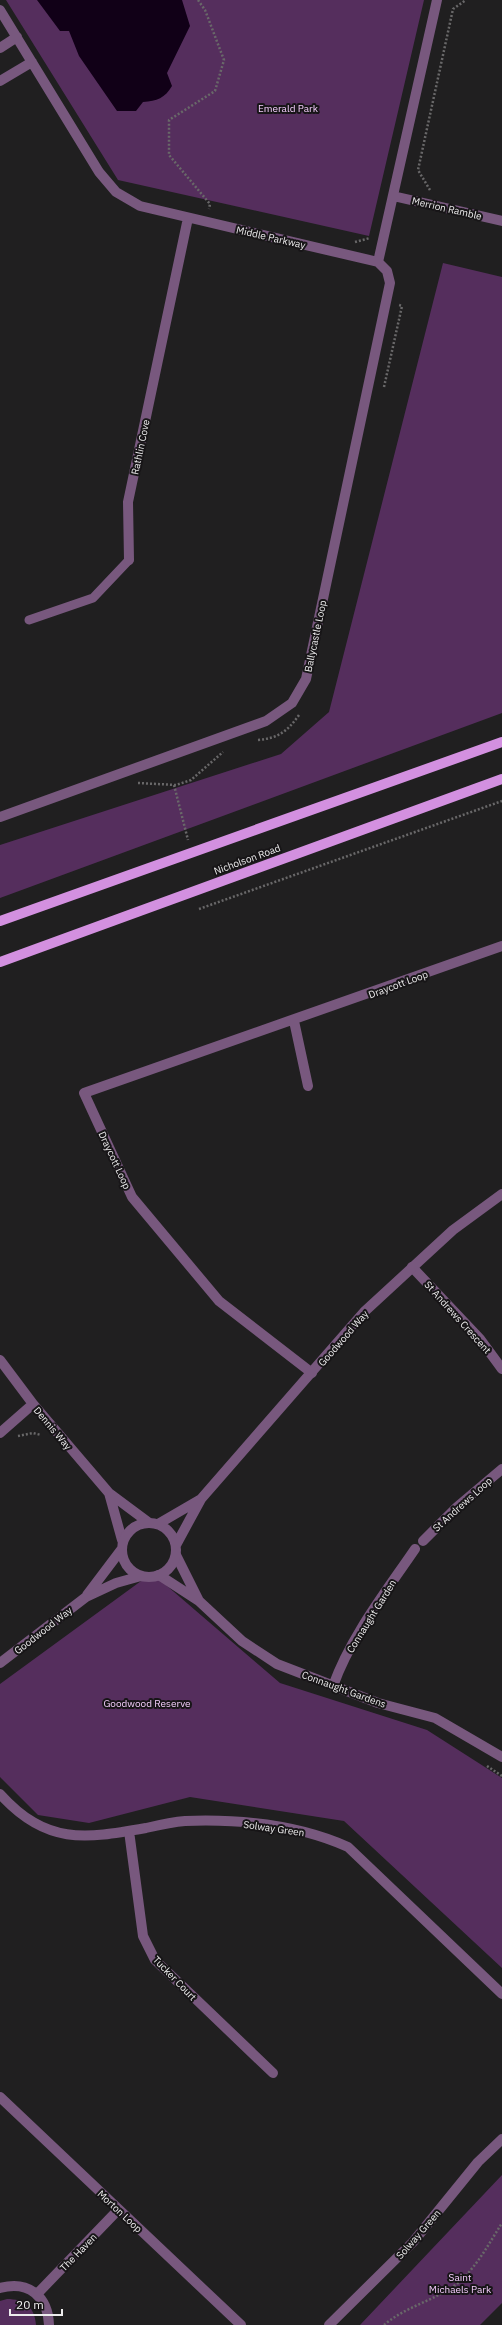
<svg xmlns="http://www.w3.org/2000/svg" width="502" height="2325" viewBox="0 0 502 2325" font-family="'IBM Plex Sans',sans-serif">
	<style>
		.green { fill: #552e5d }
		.water { fill: #110017 }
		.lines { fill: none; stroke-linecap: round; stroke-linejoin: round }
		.path { stroke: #696869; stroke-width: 2.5; stroke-dasharray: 2 2; stroke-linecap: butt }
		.service { stroke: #78587e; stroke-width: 9 }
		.minor { stroke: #78587e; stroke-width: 10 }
		.tertiary { stroke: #78587e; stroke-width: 10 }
		.primary { stroke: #d390e0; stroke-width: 10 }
		.labels { text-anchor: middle; stroke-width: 4; stroke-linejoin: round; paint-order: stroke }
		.park-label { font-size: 10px; fill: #f4cdfc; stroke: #171517 }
		.street-label { font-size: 10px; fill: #edeced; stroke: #171517 }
	</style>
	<rect width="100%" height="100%" fill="#201f20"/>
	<path class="green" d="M6 0H424L369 236 118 180Z
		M443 263 502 277V713L0 898V845L281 754 329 712Z
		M152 1573 280 1683 427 1730 502 1778V1968L344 1821 190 1797 89 1823 38 1815 0 1777V1684Z
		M502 2175V2303L480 2325H360Z
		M7 2299C24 2299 35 2307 36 2325H0V2301Z"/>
	<path class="water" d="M37 0H182L190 26 167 73 172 86C165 98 157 101 143 102L136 111H117L79 56 69 31H60Z"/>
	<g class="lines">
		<path class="path" d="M198 0 205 10 224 60 215 91 169 120V155L210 204 209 209
			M430 190 418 170 453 9 466 0
			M355 242 370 238
			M384 387 402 306 399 305
			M258 740C278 738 287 732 299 715
			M138 783 176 785 191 780 223 752
			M174 785 188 840
			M199 909 502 801
			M18 1436 33 1433 41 1435
			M487 1766 502 1776
			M384 2325C404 2308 429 2302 451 2288 473 2274 488 2245 502 2223"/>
		<path class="service" d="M29 620 93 598 129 560"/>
		<path class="minor" d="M0 10 99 172 116 192 140 206 378 262
			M0 48 17 37
			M0 81 32 62
			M393 196 502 221
			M378 262 437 0
			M129 560 128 502 188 218
			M0 817 266 721 292 703 306 679 390 283 387 271 378 262
			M294 1021 308 1086
			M412 1267 480 1339 502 1369
			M0 1360 33 1404 109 1493 148 1522
			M312 1373 219 1301 132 1197 84 1093 502 946
			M0 1433 33 1404
			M109 1493 122 1540
			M423 1541 457 1507 502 1469
			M176 1555 199 1601
			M159 1575 199 1601 242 1641 277 1664 378 1703 435 1718 502 1757
			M333 1686C351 1636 385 1593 415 1549
			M0 1794C46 1845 84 1839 146 1828 159 1825 172 1822 185 1821 239 1819 299 1825 348 1847L502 1994
			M129 1831 143 1936 155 1960 273 2073
			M0 2097 241 2325
			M0 2288C29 2280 48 2297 49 2325
			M38 2293 118 2210
			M329 2325 413 2242 478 2162 502 2139"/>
		<path class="tertiary" d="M122 1550a27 27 0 1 1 54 0a27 27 0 1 1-54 0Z
			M158 1524 201 1499
			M176 1545 201 1499 364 1312 453 1230 502 1194
			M87 1595 121 1550
			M0 1663 86 1597 116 1583 141 1576"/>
		<path class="primary" d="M0 921 502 742
			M0 962 502 779"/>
	</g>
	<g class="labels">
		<g class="park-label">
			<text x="288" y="112">Emerald Park</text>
			<text x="147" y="1707">Goodwood Reserve</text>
			<text x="460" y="2281">Saint<tspan x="460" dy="12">Michaels Park</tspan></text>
		</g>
		<g class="street-label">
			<text transform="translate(447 208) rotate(13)" y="4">Merrion Ramble</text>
			<text transform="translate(271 237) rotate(13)" y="4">Middle Parkway</text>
			<text transform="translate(140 447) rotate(-78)" y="4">Rathlin Cove</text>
			<text transform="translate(315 636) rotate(-78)" y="4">Ballycastle Loop</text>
			<text transform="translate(247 859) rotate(-20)" y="4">Nicholson Road</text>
			<text transform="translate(398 984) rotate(-20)" y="4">Draycott Loop</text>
			<text transform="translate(115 1160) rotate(65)" y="4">Draycott Loop</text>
			<text transform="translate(458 1317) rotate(48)" y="4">St Andrews Crescent</text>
			<text transform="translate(343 1338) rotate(-49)" y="4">Goodwood Way</text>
			<text transform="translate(53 1428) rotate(50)" y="4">Dennis Way</text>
			<text transform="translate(462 1504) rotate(-42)" y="4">St Andrews Loop</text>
			<text transform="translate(371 1616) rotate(-58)" y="4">Connaught Garden</text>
			<text transform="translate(43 1630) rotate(-38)" y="4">Goodwood Way</text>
			<text transform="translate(344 1689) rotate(20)" y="4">Connaught Gardens</text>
			<text transform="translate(274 1828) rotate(8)" y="4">Solway Green</text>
			<text transform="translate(175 1978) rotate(46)" y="4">Tucker Court</text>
			<text transform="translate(120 2211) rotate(43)" y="4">Morton Loop</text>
			<text transform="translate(418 2234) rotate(-49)" y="4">Solway Green</text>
			<text transform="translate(78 2252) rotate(-46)" y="4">The Haven</text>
		</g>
	</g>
	<path d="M10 2309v6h52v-6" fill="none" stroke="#edeced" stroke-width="2"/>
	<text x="16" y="2309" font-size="12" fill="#edeced" stroke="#171517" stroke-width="3" paint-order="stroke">20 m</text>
</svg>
